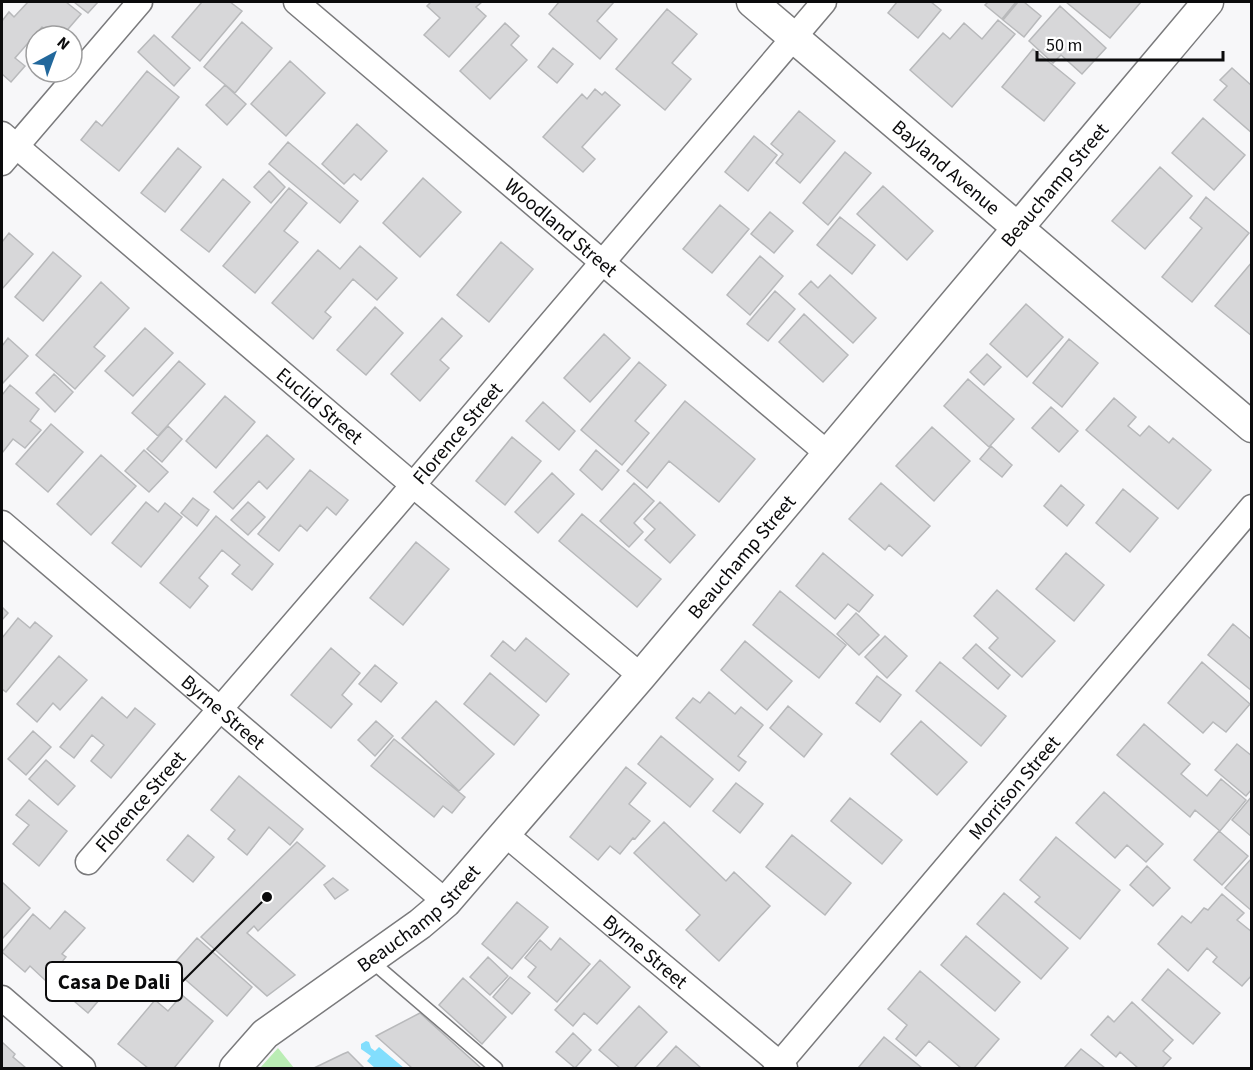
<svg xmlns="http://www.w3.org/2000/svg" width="1253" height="1070" viewBox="0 0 1253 1070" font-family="'Source Sans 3',sans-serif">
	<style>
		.green { fill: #baedb4 }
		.water { fill: #82defd }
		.building { fill: #d7d7d9; stroke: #b8b9bb; stroke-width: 1.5 }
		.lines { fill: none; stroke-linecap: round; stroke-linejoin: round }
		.service-casing { stroke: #7a7a7c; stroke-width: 15 }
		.minor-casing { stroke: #7a7a7c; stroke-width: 27 }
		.tertiary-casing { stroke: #7a7a7c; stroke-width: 33 }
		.service { stroke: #fff; stroke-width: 12 }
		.minor { stroke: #fff; stroke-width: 24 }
		.tertiary { stroke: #fff; stroke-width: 30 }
		.labels { text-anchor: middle; stroke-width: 6; stroke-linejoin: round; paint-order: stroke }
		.street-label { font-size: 20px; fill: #0b0b0c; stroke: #fff }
		.leader { fill: none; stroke: #0b0b0c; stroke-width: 2 }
		.callout-dot { fill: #0b0b0c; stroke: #fff; stroke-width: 2 }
		.callout { fill: #fff; stroke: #0b0b0c; stroke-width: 2 }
		.callout-label { font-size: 21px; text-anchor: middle; font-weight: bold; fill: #0b0b0c }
	</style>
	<rect width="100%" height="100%" fill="#f7f7f9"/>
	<path class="green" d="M278 1048 294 1068H260Z"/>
	<path class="water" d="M366 1041 369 1042 371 1048 375 1051 379 1047 404 1068H375L367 1061 371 1056 361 1049V1044Z"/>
	<path class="building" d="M28 2H66L81 14 62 36H52L42 27 15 58 25 66 11 82 2 74V21L9 12 14 17Z
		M74 2H98L88 13Z
		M202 2H230L242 11 200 61 172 37Z
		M431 2H482L476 7 486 16 449 57 424 35 440 18 427 6Z
		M559 2H614L597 21 617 39 600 59 549 14Z
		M897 2H931L941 10 918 38 888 13Z
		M988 2H1016L1002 19 985 5Z
		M1018 2H1024L1041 16 1024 37 1003 20Z
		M1066 2H1141L1110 38Z
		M1060 6 1106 48 1082 74 1061 55 1053 63 1029 41Z
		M667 9 697 34 672 63 691 79 665 110 616 69Z
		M998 20 1015 34 952 107 910 70 943 33 950 39 964 23 982 39Z
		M242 22 272 48 235 93 204 67Z
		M505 23 519 36 511 45 527 60 490 99 460 71Z
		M154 35 190 68 174 86 138 52Z
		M553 48 573 64 557 83 538 67Z
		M1033 49 1075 83 1044 121 1002 87Z
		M290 61 325 93 286 136 251 104Z
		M1232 68 1252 86V133L1214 100 1227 86 1220 80Z
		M147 71 179 97 119 171 81 140 96 121 102 126Z
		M225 85 246 104 227 125 206 105Z
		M595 89 602 95 605 92 620 105 582 147 595 159 583 172 543 137 582 94 587 99Z
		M799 111 835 141 800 183 776 163 783 154 771 144Z
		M1203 118 1245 155 1214 190 1172 153Z
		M357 124 387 151 361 180 354 174 344 184 322 164Z
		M754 136 777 155 748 191 725 172Z
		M288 142 358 201 340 223 269 164Z
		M178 148 201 167 165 212 141 193Z
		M845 152 871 173 828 225 803 203Z
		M1160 167 1192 196 1145 249 1112 221Z
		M269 171 285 187 271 203 254 187Z
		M423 178 461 212 420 257 383 223Z
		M223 179 250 202 209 252 181 230Z
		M883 186 933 231 907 260 857 214Z
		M289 188 307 203 284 231 298 242 255 293 223 266Z
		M1206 197 1249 233 1192 302 1162 277 1202 228 1190 218Z
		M720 205 749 229 712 273 683 249Z
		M770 212 793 231 774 253 751 234Z
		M840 217 875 245 852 274 817 245Z
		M9 233 33 254 2 289V242Z
		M501 242 533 269 489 322 457 295Z
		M360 246 397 278 377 300 353 279 325 312 331 317 313 339 272 303 318 250 340 269Z
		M53 252 81 276 43 321 15 297Z
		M760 256 783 276 750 315 727 295Z
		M1252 262V336L1215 306Z
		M830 275 876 318 853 343 799 294 811 281 818 288Z
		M101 282 129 308 94 347 105 356 75 389 36 355Z
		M775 291 795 309 768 341 747 324Z
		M1026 304 1063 337 1027 377 990 344Z
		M375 307 403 333 366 375 337 350Z
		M804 314 848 355 823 382 779 342Z
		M442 318 462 336 440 360 449 368 420 401 391 374Z
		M145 328 173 353 133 396 105 371Z
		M604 334 630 358 590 402 564 378Z
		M8 338 28 356 2 384V346Z
		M1069 339 1098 363 1062 407 1033 383Z
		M987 354 1001 367 984 385 970 372Z
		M179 361 205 384 158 436 132 413Z
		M639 362 666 385 635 421 649 433 622 465 581 430Z
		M54 374 73 392 55 412 36 393Z
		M968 379 1014 419 989 447 944 406Z
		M10 385 39 409 30 421 41 430 25 448 13 439 2 453V395Z
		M225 396 255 422 216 468 186 441Z
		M1114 398 1136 417 1128 426 1140 436 1149 426 1169 443 1173 438 1211 470 1178 509 1086 430Z
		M685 401 755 459 719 502 669 461 647 488 627 471Z
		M543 402 575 431 559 450 526 421Z
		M1051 407 1078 431 1059 452 1032 428Z
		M51 424 83 452 48 492 16 464Z
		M168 426 182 439 162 462 147 449Z
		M932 427 970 461 934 501 896 466Z
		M267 435 294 459 267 489 259 481 233 509 214 492Z
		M512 437 541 461 505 505 476 481Z
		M991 446 1012 465 1002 477 980 459Z
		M144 450 168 472 149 492 125 471Z
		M596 450 619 470 602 490 580 470Z
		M101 455 136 486 91 535 57 504Z
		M310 470 348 500 336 515 327 507 307 531 300 525 279 551 258 534Z
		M552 473 574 494 538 533 515 512Z
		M634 483 654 501 634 523 643 532 629 547 600 521Z
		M881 483 930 526 902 556 889 545 885 550 849 519Z
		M1061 485 1084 505 1067 526 1044 506Z
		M1123 489 1158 518 1130 552 1096 523Z
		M193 498 209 510 197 526 181 513Z
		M146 502 158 512 165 503 182 517 141 567 112 543Z
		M248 502 265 517 248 535 231 520Z
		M660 502 695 535 670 563 645 540 655 529 644 519Z
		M582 514 661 579 637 607 559 541Z
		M216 516 273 564 252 590 232 574 240 565 222 550 199 578 208 586 190 608 160 583Z
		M416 542 449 569 403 625 370 598Z
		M823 553 873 595 859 612 848 604 835 619 796 586Z
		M1066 553 1104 585 1074 621 1036 589Z
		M997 590 1055 641 1022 677 989 648 998 638 974 616Z
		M780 591 846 645 819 678 753 625Z
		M2 607 8 613 2 620Z
		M856 613 879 635 859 655 837 634Z
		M18 618 30 628 35 622 52 636 6 692 2 689V638Z
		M1233 624 1252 640V691L1208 655Z
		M885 636 907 656 887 678 865 657Z
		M526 638 569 674 546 702 491 656 503 641 515 651Z
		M745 641 792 681 767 710 721 670Z
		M976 644 1010 675 998 689 963 658Z
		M331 648 360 673 342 695 352 704 331 728 291 695Z
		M59 656 87 680 60 710 53 703 37 722 17 704Z
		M940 662 1006 716 981 746 916 691Z
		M1202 662 1250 704 1226 732 1213 722 1203 733 1168 703Z
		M375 665 397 683 381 702 359 684Z
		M490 673 539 715 514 745 464 704Z
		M877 676 901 695 880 722 856 703Z
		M709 692 735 714 741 707 763 725 738 756 746 762 739 771 676 718 693 698 700 703Z
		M102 697 127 718 135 708 155 724 111 778 91 761 104 745 92 735 74 758 60 747Z
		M436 701 494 754 459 791 402 738Z
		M788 706 822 734 804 757 770 728Z
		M376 721 393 736 375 756 358 740Z
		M921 721 967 762 937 795 891 754Z
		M1144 724 1190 764 1181 774 1207 796 1221 779 1246 800 1220 831 1195 810 1190 817 1117 755Z
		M33 731 51 747 26 775 8 759Z
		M661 736 713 779 690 807 638 764Z
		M394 739 465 797 452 813 443 806 434 817 371 766Z
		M1237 744 1252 756V789L1246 796 1215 770Z
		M46 760 75 786 58 805 29 779Z
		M626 767 646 783 629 804 650 821 635 839 633 838 620 854 610 846 598 860 570 837Z
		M239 776 303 829 290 845 269 827 247 855 228 839 235 830 211 810Z
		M736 783 763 804 740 833 713 811Z
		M1104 792 1163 844 1146 862 1127 845 1115 858 1076 823Z
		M1252 796V837L1232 820Z
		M850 798 902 840 882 864 831 821Z
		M29 800 67 831 39 866 13 844 29 825 16 815Z
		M664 822 726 881 734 872 770 906 719 961 686 930 700 915 634 853Z
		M1219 831 1248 856 1222 885 1194 860Z
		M188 835 214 857 193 882 167 860Z
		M792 835 851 883 825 915 766 867Z
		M1056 837 1120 890 1080 939 1035 902 1040 897 1020 880Z
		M297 842 325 866 258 931 254 926 247 933 295 975 267 996 201 937Z
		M1251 859 1252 860V911L1225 888Z
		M1147 866 1170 888 1153 906 1130 885Z
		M333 878 348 890 335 899 324 885Z
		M2 882 30 908 2 939Z
		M1004 893 1068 948 1041 979 977 924Z
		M1222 894 1244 913 1237 920 1252 932V975L1242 986 1213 962 1217 957 1207 948 1188 971 1158 944 1182 916 1191 923 1204 908 1208 910Z
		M517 902 548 927 512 969 482 944Z
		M65 911 85 928 62 954 66 957 46 981 30 966 25 972 2 952 33 914 50 929Z
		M966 936 1020 982 995 1011 941 965Z
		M197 938 252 987 227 1016 171 967Z
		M560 938 590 964 557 1002 528 977 536 967 525 958 540 940 551 950Z
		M488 957 508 976 490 995 470 977Z
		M600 960 630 987 597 1024 584 1013 573 1026 555 1010Z
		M79 969 106 992 88 1013 61 990Z
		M1168 969 1220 1013 1193 1044 1142 1000Z
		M920 971 999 1039 974 1068H961L929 1041 916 1056 896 1039 907 1025 888 1009Z
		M510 977 530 993 512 1014 493 997Z
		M463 978 506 1017 482 1044 439 1005Z
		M182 995 213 1021 174 1068H148L118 1044 155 1000 168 1011Z
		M1132 1002 1173 1040 1163 1051 1171 1058 1162 1068H1138L1120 1052 1116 1057 1091 1035 1108 1016 1114 1022Z
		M639 1006 667 1032 634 1068H620L599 1050Z
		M420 1013 481 1068H412L376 1036Z
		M573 1033 591 1050 575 1068 556 1052Z
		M884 1037 922 1068H858Z
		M2 1042 15 1054 13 1057 26 1068H2Z
		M676 1046 701 1068H656Z
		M1081 1049 1105 1068H1064Z
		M348 1052 364 1068H314L343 1054Z"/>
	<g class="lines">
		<g class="service-casing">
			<path id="service" d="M370 960 496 1068"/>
		</g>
		<g class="minor-casing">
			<g id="minor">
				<path id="s1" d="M296 2 827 453"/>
				<path id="s2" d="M2 134 413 485 641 676"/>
				<path d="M2 163 140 2"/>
				<path id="s3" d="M2 523 446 902"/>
				<path id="s4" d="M505 834 785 1068"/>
				<path id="s5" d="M88 862 390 512 824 2"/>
				<path d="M2 998 83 1068"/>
				<path id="s6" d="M776 1068 1252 507"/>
			</g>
		</g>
		<g class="tertiary-casing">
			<g id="tertiary">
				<path id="s7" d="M752 2 1252 427"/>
				<path id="s8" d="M235 1068 265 1034 420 924 446 902 641 676 1208 2"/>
			</g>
		</g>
		<use href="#service" class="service"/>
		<use href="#minor" class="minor"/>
		<use href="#tertiary" class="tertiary"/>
	</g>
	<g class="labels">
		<g class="street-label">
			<text dy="7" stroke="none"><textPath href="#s7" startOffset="255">Bayland Avenue</textPath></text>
			<text dy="7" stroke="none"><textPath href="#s8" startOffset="1210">Beauchamp Street</textPath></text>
			<text dy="7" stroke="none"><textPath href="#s1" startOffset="348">Woodland Street</textPath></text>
			<text dy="7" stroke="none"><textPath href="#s2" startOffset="418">Euclid Street</textPath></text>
			<text dy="7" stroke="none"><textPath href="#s5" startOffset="566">Florence Street</textPath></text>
			<text dy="7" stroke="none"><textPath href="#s8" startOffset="724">Beauchamp Street</textPath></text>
			<text dy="7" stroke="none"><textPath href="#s3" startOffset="291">Byrne Street</textPath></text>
			<text dy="7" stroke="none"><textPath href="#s6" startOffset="368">Morrison Street</textPath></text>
			<text dy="7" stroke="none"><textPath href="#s5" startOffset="80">Florence Street</textPath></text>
			<text dy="7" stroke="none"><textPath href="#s8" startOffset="238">Beauchamp Street</textPath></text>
			<text dy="7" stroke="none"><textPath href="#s4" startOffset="183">Byrne Street</textPath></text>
		</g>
	</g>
	<path class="leader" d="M267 897L182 982"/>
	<circle class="callout-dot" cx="267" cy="897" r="6"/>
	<rect class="callout" x="46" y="962" width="136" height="39" rx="6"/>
	<g class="callout-label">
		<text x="114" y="989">Casa De Dali</text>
	</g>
	<rect width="1253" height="1070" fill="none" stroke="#0b0b0c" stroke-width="6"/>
	<g transform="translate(54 54) rotate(41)"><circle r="28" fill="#ffffff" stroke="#9d9d9e" stroke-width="1.5"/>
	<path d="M0-4.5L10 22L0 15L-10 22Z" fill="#22689c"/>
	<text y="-9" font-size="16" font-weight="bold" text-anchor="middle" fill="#0b0b0c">N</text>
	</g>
	<path d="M1037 51v9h186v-9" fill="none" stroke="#0b0b0c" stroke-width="3"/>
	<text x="1046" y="51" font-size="18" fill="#0b0b0c" stroke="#ffffff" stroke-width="4.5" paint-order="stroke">50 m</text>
</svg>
